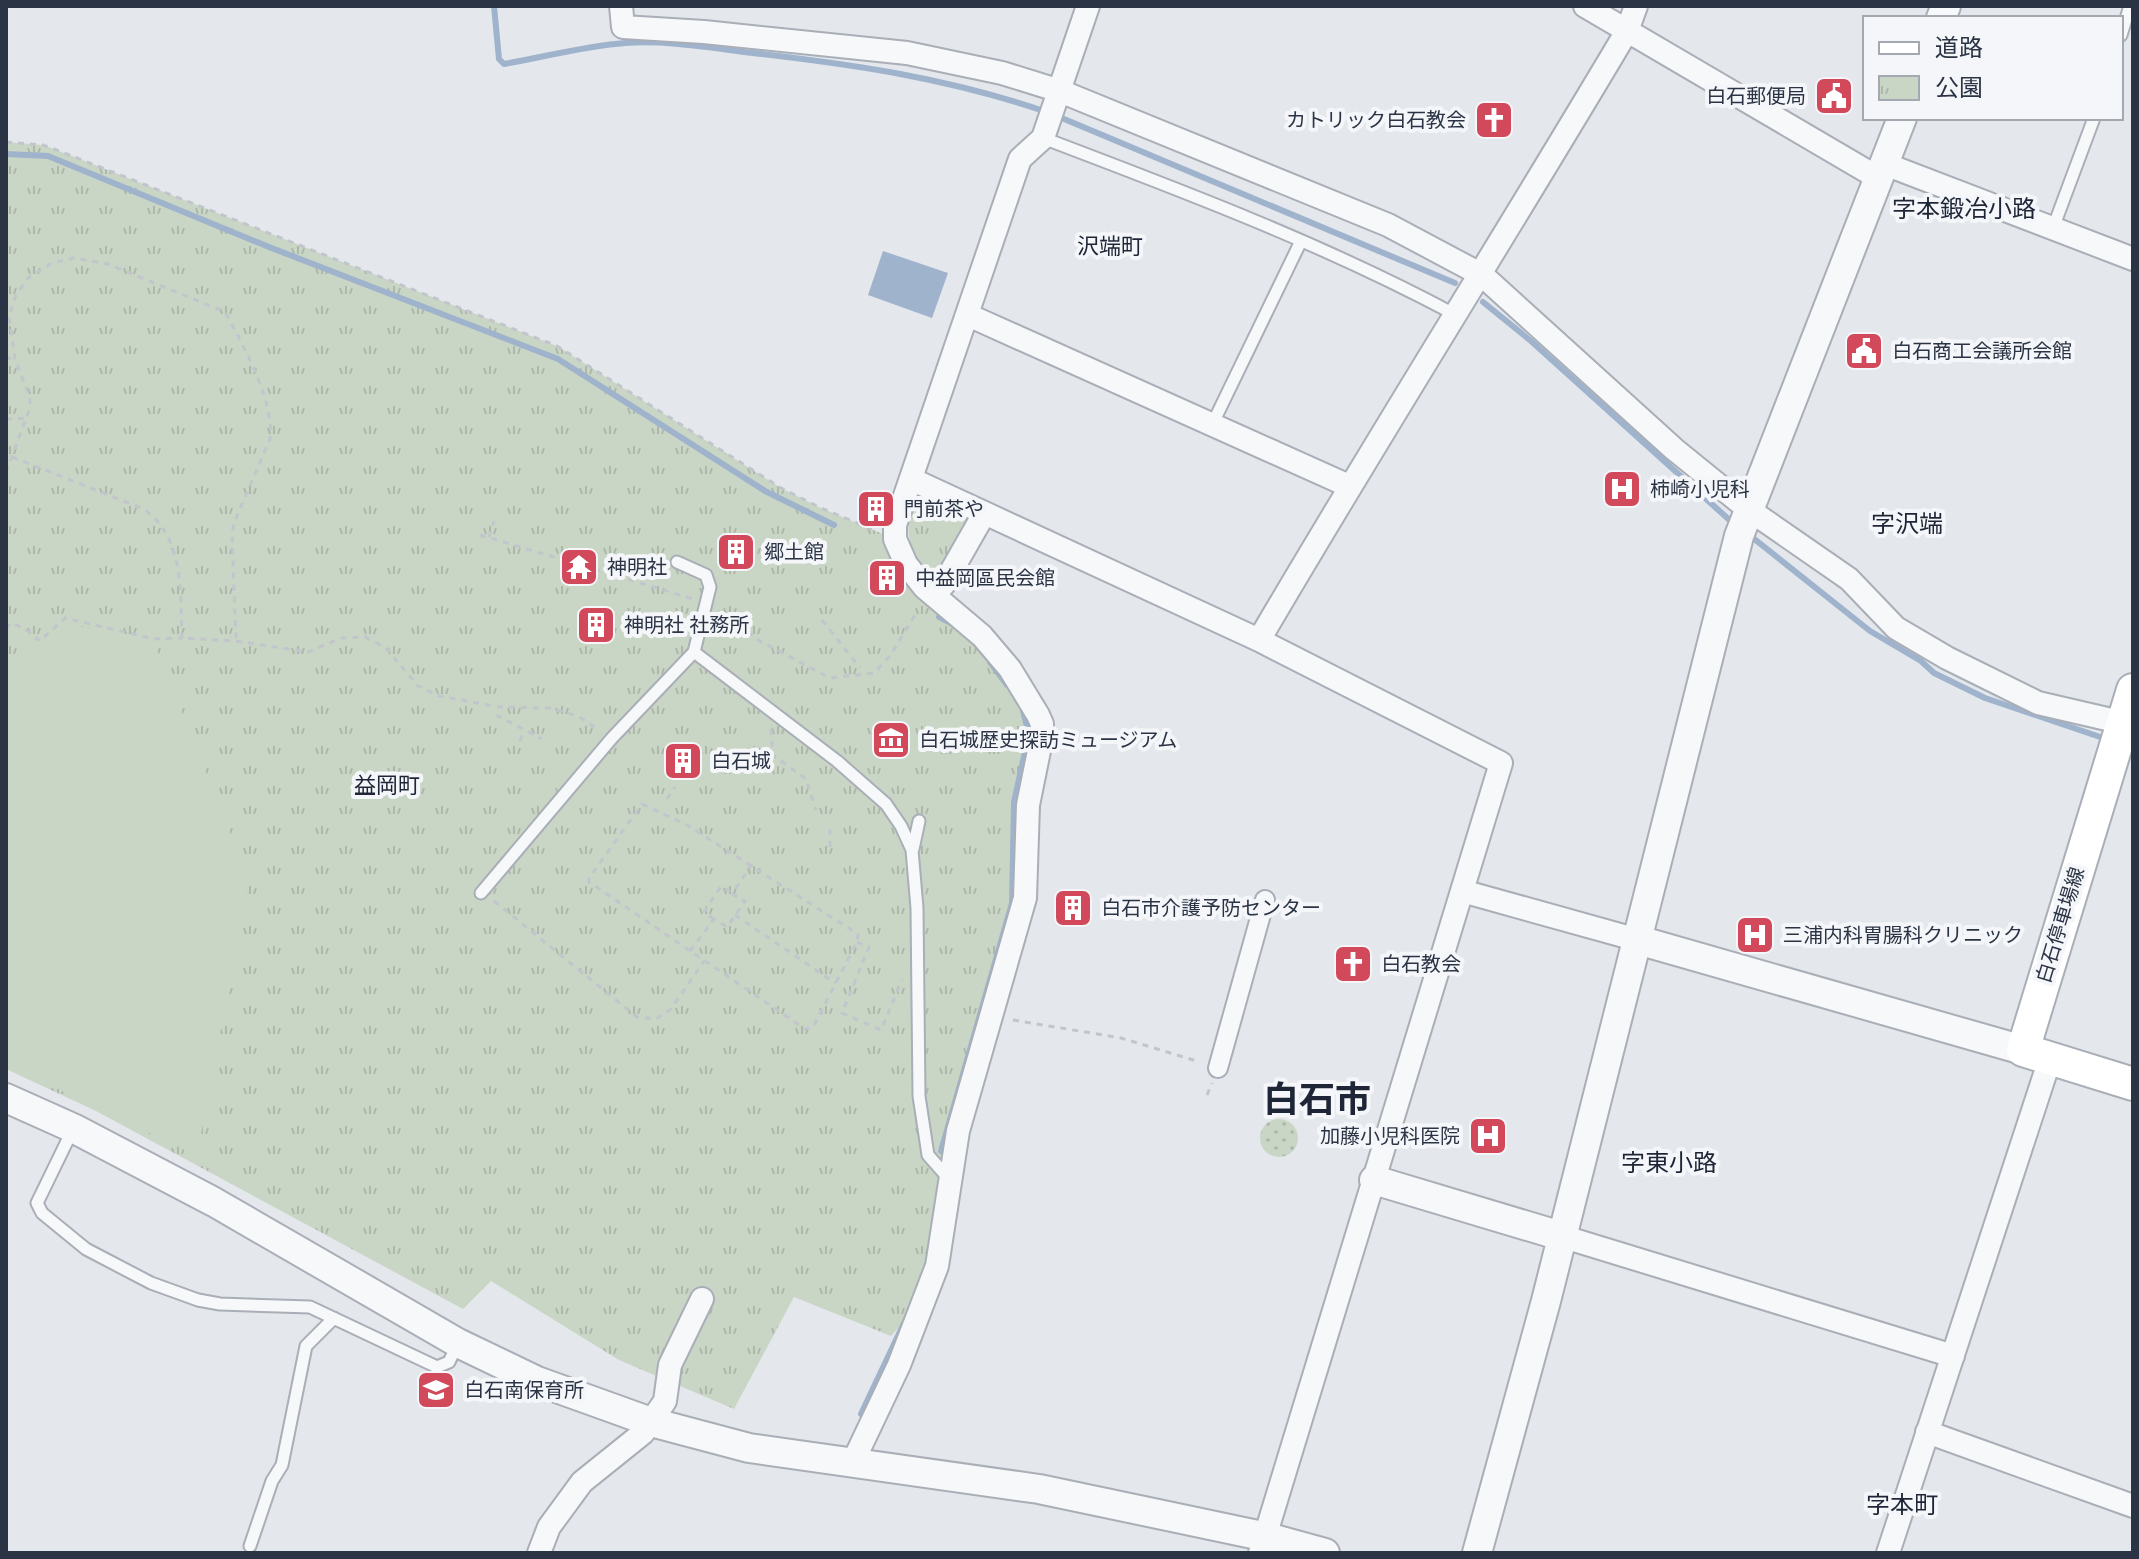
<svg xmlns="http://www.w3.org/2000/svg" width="2139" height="1559" viewBox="0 0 2139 1559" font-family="'Varela Round','Noto Sans JP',sans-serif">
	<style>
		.grass { fill: url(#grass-dots) }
		.park { fill: url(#park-tufts) }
		.pitch { fill: #c9d6c5 }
		.water { fill: #9fb4cc }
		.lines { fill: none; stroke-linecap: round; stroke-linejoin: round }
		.stream { stroke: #9fb4cc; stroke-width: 6 }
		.service-casing { stroke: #a9aeb7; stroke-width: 15 }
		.pedestrian-casing { stroke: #a9aeb7; stroke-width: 22 }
		.minor-casing { stroke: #a9aeb7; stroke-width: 26 }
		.tertiary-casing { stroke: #a9aeb7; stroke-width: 32 }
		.secondary-casing { stroke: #a9aeb7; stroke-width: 36 }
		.path { stroke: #c2c5cb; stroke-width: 3; stroke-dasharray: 6 6; stroke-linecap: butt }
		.service { stroke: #f7f8fa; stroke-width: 11 }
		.pedestrian { stroke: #f7f8fa; stroke-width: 18 }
		.minor { stroke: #f7f8fa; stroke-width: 22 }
		.tertiary { stroke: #f7f8fa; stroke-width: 28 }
		.secondary { stroke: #fff; stroke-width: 32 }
		.labels { text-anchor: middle; stroke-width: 8; stroke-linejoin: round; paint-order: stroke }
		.poi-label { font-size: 20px; fill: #2b3445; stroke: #f4f6f9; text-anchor: start }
		.street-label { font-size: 20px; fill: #2b3445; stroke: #f4f6f9 }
		.neighbourhood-label { font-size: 22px; fill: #1d2536; stroke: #f4f6f9 }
		.quarter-label { font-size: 24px; fill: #1d2536; stroke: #f4f6f9 }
		.town-label { font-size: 36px; font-weight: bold; fill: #1d2536; stroke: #f4f6f9 }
	</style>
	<defs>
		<pattern id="grass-dots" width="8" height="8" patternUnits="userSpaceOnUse" patternTransform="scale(2)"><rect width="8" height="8" fill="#c9d6c5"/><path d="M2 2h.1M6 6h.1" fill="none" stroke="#adb8ab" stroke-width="1.8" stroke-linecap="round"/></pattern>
		<pattern id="park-tufts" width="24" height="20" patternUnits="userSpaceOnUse" patternTransform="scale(2)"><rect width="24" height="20" fill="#c9d6c5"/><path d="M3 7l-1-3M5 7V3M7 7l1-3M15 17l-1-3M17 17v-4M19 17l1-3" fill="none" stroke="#adb8ab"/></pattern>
	</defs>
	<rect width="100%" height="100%" fill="#e4e7ec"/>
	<path class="grass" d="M1260 1138a19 19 0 1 1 38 0a19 19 0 1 1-38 0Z"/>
	<path class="park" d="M6 142 43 145 54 149 557 346 781 488 821 508 895 539 1038 715 1025 898 928 1294 891 1336 794 1297 734 1409 619 1360 491 1281 463 1309 96 1111 6 1069Z
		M920 494 966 514 968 518 945 561 932 570C922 567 918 562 914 552 903 527 910 518 920 494Z"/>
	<path class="pitch" d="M67 623 155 645 249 880 197 1156 6 1064V678Z"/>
	<path class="water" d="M883 251 948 273 932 318 868 295Z"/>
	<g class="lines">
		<path class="stream" d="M494 6 499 59 504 64C544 57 585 46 625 43 667 40 711 48 753 53 857 65 947 78 1047 112
			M1057 116 1455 283
			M6 154 48 156 269 247 558 359 765 491 834 525
			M1483 302 1531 341 1735 525
			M1748 534 1870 631 1921 661 1934 673 1985 698 2109 740
			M939 617 951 623
			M990 662 1007 685
			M941 1151 1012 903 1014 802 1029 734 1023 711
			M861 1414 904 1323"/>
		<g class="service-casing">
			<path id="service" d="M2121 35 2130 6
				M1043 138C1183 191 1323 244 1454 314
				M2053 228 2094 118
				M1211 427 1301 241
				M694 652 837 761 886 804 901 826 912 850 917 908 919 1096 928 1155 950 1180
				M913 849 919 821
				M481 893 612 738 694 652 710 587 706 575 677 562
				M73 1129 37 1203 42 1213 86 1249 151 1283 198 1300 220 1304 310 1307 437 1367 449 1362 457 1345
				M250 1546 272 1481 282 1465 306 1346 334 1318"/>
		</g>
		<g class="pedestrian-casing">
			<path id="pedestrian" d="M1218 1068 1265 900"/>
		</g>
		<g class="minor-casing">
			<path id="minor" d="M621 6 623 27 704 32 907 53 1002 73 1060 91 1388 225 1482 275 1674 449 1748 509 1849 579 1896 628 1947 658 2038 703 2133 725
				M1585 6 1880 179
				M1885 164 2133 259
				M968 315 1349 486
				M911 479 1259 640 1501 763 1260 1553
				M934 595 944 584 984 514
				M1259 640C1379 435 1506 235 1627 31L1636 6
				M1462 891 1638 940
				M1561 1236 1953 1356
				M1927 1432 2133 1506
				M852 1464 899 1365 937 1266 958 1131 1025 898 1028 805 1042 736V724L1038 715 1010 669 982 636 924 587 906 564 895 539V525L1020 159 1043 138 1088 6
				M539 1553 549 1527 582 1482 643 1433 665 1401 670 1365 702 1299
				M1888 1553 2050 1059"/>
		</g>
		<g class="tertiary-casing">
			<path id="tertiary" d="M1941 18 1946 6
				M1638 940 2023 1050
				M6 1098 73 1128 214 1202 458 1343 537 1381 651 1422 749 1448 1039 1489 1267 1537 1325 1553
				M1374 1180 1561 1236
				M1477 1553 1546 1301 1739 536 1902 118"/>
		</g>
		<g class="secondary-casing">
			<path id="secondary" d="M2133 690 2023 1050 2133 1084"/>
		</g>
		<path class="path" d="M6 142 43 145 54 149 557 346 781 488 821 508 874 530
			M6 356 16 363
			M6 419 27 418
			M12 457 144 509C185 539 180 592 182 638L236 641 308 652 341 638 365 637 386 648 418 686 439 696 500 707 548 708 578 716 599 730
			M6 472 30 408V398L15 359 9 316 16 295 28 278 52 263 74 258 108 264 225 312C243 344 275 403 270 439L234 523 232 534 236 641
			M480 535 564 560
			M489 537 494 521
			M571 562 693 599
			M718 611 760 641 830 678 874 673 890 656 918 610
			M822 620 860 668
			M6 629 11 623 24 628 40 641 65 618 154 639 182 638
			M496 715 542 739
			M771 729 773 755 806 779 816 810
			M520 741 522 735
			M667 799 675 787
			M642 804 687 825 858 934 857 942 813 1027 805 1029 589 882V878Z
			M830 847V825
			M494 901 637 1017 656 1019 671 1009 704 961
			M735 915 835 983
			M714 919 704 912 721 886 732 893
			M857 942 869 947 842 1013 881 1030 902 980
			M690 951 714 919 727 927 745 901 732 894 752 864
			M1013 1020 1121 1038 1200 1062
			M1207 1095 1212 1083"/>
		<use href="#service" class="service"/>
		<use href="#pedestrian" class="pedestrian"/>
		<use href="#minor" class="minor"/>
		<use href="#tertiary" class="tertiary"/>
		<use href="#secondary" class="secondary"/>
	</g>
	<defs>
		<g id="civic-square" transform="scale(2)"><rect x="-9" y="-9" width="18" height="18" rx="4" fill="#d1495b" stroke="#f4f6f9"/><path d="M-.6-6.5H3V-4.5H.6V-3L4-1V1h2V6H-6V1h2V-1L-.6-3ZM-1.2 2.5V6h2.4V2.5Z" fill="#fff"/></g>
		<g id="church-square" transform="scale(2)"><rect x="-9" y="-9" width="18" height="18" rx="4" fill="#d1495b" stroke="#f4f6f9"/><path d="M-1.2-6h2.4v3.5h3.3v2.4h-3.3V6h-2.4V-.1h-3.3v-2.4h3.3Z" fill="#fff"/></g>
		<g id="hospital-square" transform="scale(2)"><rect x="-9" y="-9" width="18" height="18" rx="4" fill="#d1495b" stroke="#f4f6f9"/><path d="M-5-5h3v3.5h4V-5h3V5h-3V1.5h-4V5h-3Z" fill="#fff"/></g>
		<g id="building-square" transform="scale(2)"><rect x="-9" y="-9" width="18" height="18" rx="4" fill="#d1495b" stroke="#f4f6f9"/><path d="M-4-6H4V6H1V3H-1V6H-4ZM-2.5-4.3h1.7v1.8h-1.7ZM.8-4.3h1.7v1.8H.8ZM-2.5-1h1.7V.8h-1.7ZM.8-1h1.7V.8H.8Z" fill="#fff"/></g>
		<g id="temple-square" transform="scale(2)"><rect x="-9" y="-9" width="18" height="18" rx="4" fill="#d1495b" stroke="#f4f6f9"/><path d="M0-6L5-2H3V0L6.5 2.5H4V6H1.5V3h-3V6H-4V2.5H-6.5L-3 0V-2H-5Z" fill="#fff"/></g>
		<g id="museum-square" transform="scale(2)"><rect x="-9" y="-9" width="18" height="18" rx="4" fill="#d1495b" stroke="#f4f6f9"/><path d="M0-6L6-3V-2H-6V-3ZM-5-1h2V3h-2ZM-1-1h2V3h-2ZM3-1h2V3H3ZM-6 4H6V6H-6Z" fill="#fff"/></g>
		<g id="school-square" transform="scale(2)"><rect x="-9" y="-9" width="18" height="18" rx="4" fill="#d1495b" stroke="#f4f6f9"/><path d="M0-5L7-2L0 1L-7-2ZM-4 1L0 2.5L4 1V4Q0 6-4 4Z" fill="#fff"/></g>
	</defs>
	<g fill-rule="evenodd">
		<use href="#civic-square" x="1834" y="96"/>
		<use href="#church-square" x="1494" y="120"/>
		<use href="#civic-square" x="1864" y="351"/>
		<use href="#hospital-square" x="1622" y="489"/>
		<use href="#building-square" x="876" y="509"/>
		<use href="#building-square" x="736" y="552"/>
		<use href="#temple-square" x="579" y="567"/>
		<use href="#building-square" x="887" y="578"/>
		<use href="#building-square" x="596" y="625"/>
		<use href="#museum-square" x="891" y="740"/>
		<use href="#building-square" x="683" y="761"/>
		<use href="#building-square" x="1073" y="908"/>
		<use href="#hospital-square" x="1755" y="935"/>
		<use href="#church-square" x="1353" y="964"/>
		<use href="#hospital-square" x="1488" y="1136"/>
		<use href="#school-square" x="436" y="1390"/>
	</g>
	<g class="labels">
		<g class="poi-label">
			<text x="1806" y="103" text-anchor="end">白石郵便局</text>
			<text x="1466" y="127" text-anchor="end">カトリック白石教会</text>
			<text x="1892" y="358">白石商工会議所会館</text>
			<text x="1650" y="496">柿崎小児科</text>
			<text x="904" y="516">門前茶や</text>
			<text x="764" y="559">郷土館</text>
			<text x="607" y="574">神明社</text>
			<text x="915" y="585">中益岡區民会館</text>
			<text x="624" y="632">神明社 社務所</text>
			<text x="919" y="747">白石城歴史探訪ミュージアム</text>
			<text x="711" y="768">白石城</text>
			<text x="1101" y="915">白石市介護予防センター</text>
			<text x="1783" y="942">三浦内科胃腸科クリニック</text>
			<text x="1381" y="971">白石教会</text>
			<text x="1460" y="1143" text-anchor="end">加藤小児科医院</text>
			<text x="464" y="1397">白石南保育所</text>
		</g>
		<g class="street-label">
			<text transform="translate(2060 925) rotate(-73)" y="7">白石停車場線</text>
		</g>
		<g class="neighbourhood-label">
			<text x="1110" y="254">沢端町</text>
			<text x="387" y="793">益岡町</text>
		</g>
		<g class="quarter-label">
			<text x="1964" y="217">字本鍛冶小路</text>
			<text x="1907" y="532">字沢端</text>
			<text x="1669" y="1171">字東小路</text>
			<text x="1902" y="1513">字本町</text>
		</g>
		<g class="town-label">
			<text x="1317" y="1112">白石市</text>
		</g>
	</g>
	<rect width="2139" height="1559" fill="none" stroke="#2b3445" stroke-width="16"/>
	<rect x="1863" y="16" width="260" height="104" fill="#f4f6f9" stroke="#a4a8b1" stroke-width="2"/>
	<rect x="1879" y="42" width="40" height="12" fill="#ffffff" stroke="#a4a8b1" stroke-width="2"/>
	<text x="1935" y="56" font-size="24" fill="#2b3445">道路</text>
	<rect x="1879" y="76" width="40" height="24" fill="url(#park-tufts)" stroke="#a4a8b1" stroke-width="2"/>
	<text x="1935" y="96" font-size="24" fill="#2b3445">公園</text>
</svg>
